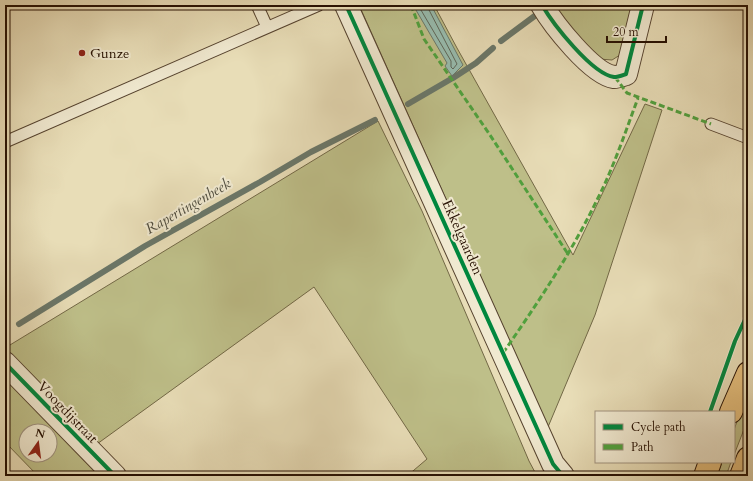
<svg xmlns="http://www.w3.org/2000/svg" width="753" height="481" viewBox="0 0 753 481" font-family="Cardo,serif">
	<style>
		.green { fill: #bebf89; stroke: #726846; fill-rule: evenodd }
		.water { fill: #97bcae; stroke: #6a7769 }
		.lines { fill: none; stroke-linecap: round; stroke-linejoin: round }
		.shore { stroke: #5e6658; stroke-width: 1 }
		.stream { stroke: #6a7769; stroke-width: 6 }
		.lane-casing { stroke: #56432f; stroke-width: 13 }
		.street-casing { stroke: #56432f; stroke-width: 24 }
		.primary-casing { stroke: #261002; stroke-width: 24 }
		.lane { stroke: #f0e9d0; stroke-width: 11 }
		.street { stroke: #f0e9d0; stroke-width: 22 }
		.primary { stroke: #e4be7c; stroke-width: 22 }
		.quiet { stroke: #50a03d; stroke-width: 3; stroke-dasharray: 6 3; stroke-linecap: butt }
		.cycleway-casing { stroke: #f0e9d0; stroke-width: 6 }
		.cycleway { stroke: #00873e; stroke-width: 4 }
		.poi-dot { fill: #8f2418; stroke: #f0e9d0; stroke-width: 1.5 }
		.labels { text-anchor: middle; stroke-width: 4; stroke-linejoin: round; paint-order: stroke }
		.poi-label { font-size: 14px; fill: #261002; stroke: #f0e9d0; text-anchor: start }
		.street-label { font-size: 14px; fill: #261002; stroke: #f0e9d0 }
		.water-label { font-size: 15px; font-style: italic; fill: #4e4c3e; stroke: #f0e9d0 }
	</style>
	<rect width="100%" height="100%" fill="#e8ddb7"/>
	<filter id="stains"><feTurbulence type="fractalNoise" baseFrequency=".005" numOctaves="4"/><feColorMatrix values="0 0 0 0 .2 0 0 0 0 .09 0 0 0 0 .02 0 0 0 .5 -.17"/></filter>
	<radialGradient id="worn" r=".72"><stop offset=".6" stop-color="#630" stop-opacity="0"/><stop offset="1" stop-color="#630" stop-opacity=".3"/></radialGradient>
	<path class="green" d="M359 5H434L457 48 573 255 645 104 662 110 595 315 548 427Z
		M551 5H637L620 55 612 60 599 59Z
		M378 121 422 211 529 461 537 476H407L427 459 314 287 97 444 5 352V348Z
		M5 368 112 476H38L5 442ZM26 431H50V455H26Z
		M742 407 748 410V419L734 455V430Z
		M722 462H731L726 476H717Z"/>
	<path class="water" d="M413 5H431L463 65 452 76 445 66 447 63Z"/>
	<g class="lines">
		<path class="shore" d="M418 5 451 61V67L453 69 457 64 428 8V5"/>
		<path class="stream" d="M501 41 536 15
			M453 78 476 63 493 48
			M408 104 451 79
			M19 324 145 246 260 182 311 152 375 120"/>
		<g class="lane-casing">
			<path id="lane" d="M257 5 267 27
				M711 124 748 138
				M5 142 319 5"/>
		</g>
		<g class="street-casing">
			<path id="street" d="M346 5 553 464 563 476
				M542 5C553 24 592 74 614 77 618 77 623 75 626 74L643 5
				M5 363 115 476"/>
		</g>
		<g class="primary-casing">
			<path id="primary" d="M731 412 748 373
				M705 476 710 462
				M741 476 748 458"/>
		</g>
		<use href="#lane" class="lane"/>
		<use href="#street" class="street"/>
		<use href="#primary" class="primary"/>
		<path class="quiet" d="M411 5 424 39 490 135 568 254
			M615 77 627 93 711 124
			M503 353C537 304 570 255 596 202 613 169 625 133 638 98"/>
		<g class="cycleway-casing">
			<path id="cycleway" d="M346 5 553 464 563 476
				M542 5C553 24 592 74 614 77 618 77 623 75 626 74L643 5
				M5 363 115 476
				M710 412 735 341 748 313"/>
		</g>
		<use href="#cycleway" class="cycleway"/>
	</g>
	<circle class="poi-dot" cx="82" cy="53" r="4"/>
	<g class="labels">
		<g class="poi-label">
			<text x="90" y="58">Gunze</text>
		</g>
		<g class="street-label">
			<text transform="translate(463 237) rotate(66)" y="5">Ekkelgaarden</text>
			<text transform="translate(68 412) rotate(46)" y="5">Voogdijstraat</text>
		</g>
		<g class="water-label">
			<text transform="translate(188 206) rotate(-30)" y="5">Rapertingenbeek</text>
		</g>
	</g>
	<rect width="753" height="481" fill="none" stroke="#e8ddb7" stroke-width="20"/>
	<rect x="6" y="6" width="741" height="469" fill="none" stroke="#261002" stroke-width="2"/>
	<rect x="10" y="10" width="733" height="461" fill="none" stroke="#261002"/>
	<rect x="595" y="411" width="140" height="52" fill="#f0e9d0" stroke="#9f927e"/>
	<rect x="603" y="424" width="20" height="6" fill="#00873e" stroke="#9f927e"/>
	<text x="631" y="431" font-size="12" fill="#261002">Cycle path</text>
	<rect x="603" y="444" width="20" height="6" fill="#50a03d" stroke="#9f927e"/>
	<text x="631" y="451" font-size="12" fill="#261002">Path</text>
	<g transform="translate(38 443) rotate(14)"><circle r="19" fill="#f0e9d0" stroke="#9f927e"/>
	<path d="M0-3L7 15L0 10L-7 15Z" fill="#8f2418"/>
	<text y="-6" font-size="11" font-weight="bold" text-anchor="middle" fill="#261002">N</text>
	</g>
	<path d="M607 36v6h59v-6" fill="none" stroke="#261002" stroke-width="2"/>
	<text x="613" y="36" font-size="12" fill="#261002" stroke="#f0e9d0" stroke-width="3" paint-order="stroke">20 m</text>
	<rect width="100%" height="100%" filter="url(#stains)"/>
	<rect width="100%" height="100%" fill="url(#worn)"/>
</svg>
